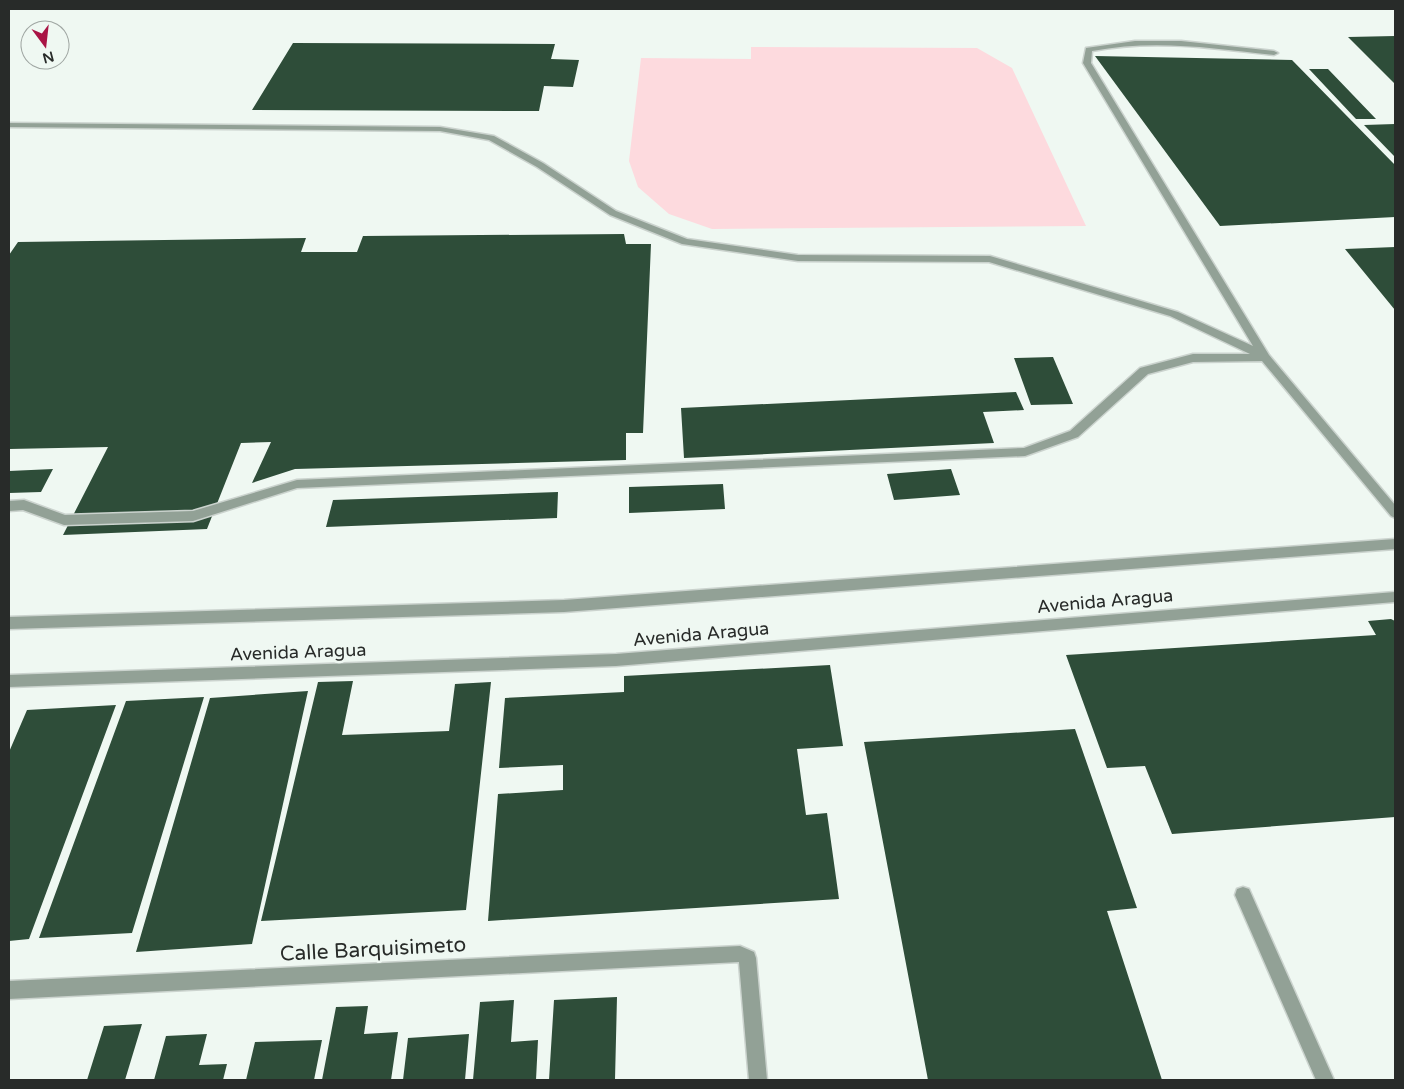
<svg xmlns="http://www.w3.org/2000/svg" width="1404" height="1089" viewBox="0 0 1404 1089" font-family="'Varela Round',sans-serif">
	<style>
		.green { fill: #fddade }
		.building { fill: #2e4d39 }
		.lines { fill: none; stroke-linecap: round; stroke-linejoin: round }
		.service-casing { stroke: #cbd3ce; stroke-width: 3 }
		.minor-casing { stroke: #cbd3ce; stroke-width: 3 }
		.tertiary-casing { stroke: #cbd3ce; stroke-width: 3 }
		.service { fill: #92a196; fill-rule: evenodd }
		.minor { fill: #92a196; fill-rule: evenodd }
		.tertiary { fill: #92a196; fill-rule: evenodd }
		.labels { text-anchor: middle; stroke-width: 5; stroke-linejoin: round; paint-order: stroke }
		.street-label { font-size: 18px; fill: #282b29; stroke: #eff8f2 }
		.near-street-label { font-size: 21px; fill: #282b29; stroke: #eff8f2 }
	</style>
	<rect width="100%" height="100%" fill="#eff8f2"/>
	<path class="green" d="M751 47 977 48 1012 68 1086 226 712 229 669 214 638 187 629 161 641 58 751 59Z"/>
	<path class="building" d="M1395 36V84L1348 37Z
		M293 43 555 44 551 59 579 60 573 87 544 86 539 111 252 110Z
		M1095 56 1292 60 1395 165V217L1220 226Z
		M1309 69H1328L1376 119H1356Z
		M1395 124V157L1364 125Z
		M624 234 626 244H651L643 433H626V460L295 469 252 483 271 442 241 443 207 529 63 535 108 447 9 449V255L18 242 306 238 301 252H357L363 236Z
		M1395 247V310L1345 249Z
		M1053 357 1073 404 1031 405 1014 358Z
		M1016 392 1024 410 983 412 994 443 684 458 681 408Z
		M53 469 41 492 9 493V471Z
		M951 469 960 495 894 500 887 474Z
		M723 484 725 509 629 513V487Z
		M558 492 557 518 326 527 333 500Z
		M1391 619 1395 621V817L1172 834 1145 766 1107 768 1066 655 1376 635 1368 621Z
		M830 665 843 746 797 749 806 815 827 813 839 899 488 921 498 794 563 790V765L499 768 505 698 624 692V676Z
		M353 681 342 735 449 731 455 684 491 682 466 910 261 921 318 682Z
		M308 691 252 944 136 952 210 698Z
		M204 697 132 933 39 938 126 701Z
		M116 705 29 939 9 941V752L27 710Z
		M1075 729 1137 908 1107 911 1162 1080H928L864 742Z
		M617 997 615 1080H549L554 1000Z
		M514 1000 511 1042 538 1040 536 1080H473L480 1002Z
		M368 1006 364 1034 398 1032 391 1080H322L336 1007Z
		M142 1024 125 1080H87L104 1026Z
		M207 1034 199 1065 227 1064 223 1080H154L166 1036Z
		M469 1034 465 1080H403L408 1038Z
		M322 1040 314 1080H246L255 1042Z"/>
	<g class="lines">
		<g class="service-casing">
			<path id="service" d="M1135 41H1181L1274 51 1278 53 1274 55C1213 48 1153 39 1092 51L1091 63 1269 355 1395 505V518L1391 516 1262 361 1193 362 1148 374 1078 437 1025 456 297 488 193 521 64 525 23 510 9 511V501L24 500 65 515 193 511 297 480 1024 448 1070 431 1140 368 1193 354H1250L1170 316 989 262 798 261 682 244 610 215 537 167 489 140 440 131 9 127V123L440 127 494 136 543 163 616 211 687 239 798 255 990 256 1178 312 1253 346 1083 63 1086 48Z
				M1243 887 1249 889 1334 1080H1316L1235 895 1237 889Z"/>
		</g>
		<g class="minor-casing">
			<path id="minor" d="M740 946 754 952 756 958 767 1080H749L739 962 9 999V981Z"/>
		</g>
		<g class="tertiary-casing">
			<path id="tertiary" d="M1395 539V549L564 612 9 629V617L564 600Z
				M1395 592V602L616 666 9 687V675L616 654Z"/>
		</g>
		<use href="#service" class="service"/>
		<use href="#minor" class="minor"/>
		<use href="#tertiary" class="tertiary"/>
	</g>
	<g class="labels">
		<g class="street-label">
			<text transform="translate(1105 601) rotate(-5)" y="6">Avenida Aragua</text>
			<text transform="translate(701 634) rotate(-5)" y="6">Avenida Aragua</text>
			<text transform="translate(298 652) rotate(-2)" y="6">Avenida Aragua</text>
		</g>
		<g class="near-street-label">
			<text transform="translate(373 949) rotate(-3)" y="7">Calle Barquisimeto</text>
		</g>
	</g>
	<rect width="1404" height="1089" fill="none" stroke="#282b29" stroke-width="20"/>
	<g transform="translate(45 45) rotate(165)"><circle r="24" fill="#eff8f2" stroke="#9fa6a2"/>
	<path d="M0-4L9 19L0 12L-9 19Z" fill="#a91445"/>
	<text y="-8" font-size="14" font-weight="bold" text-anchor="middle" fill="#282b29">N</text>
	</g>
</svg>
